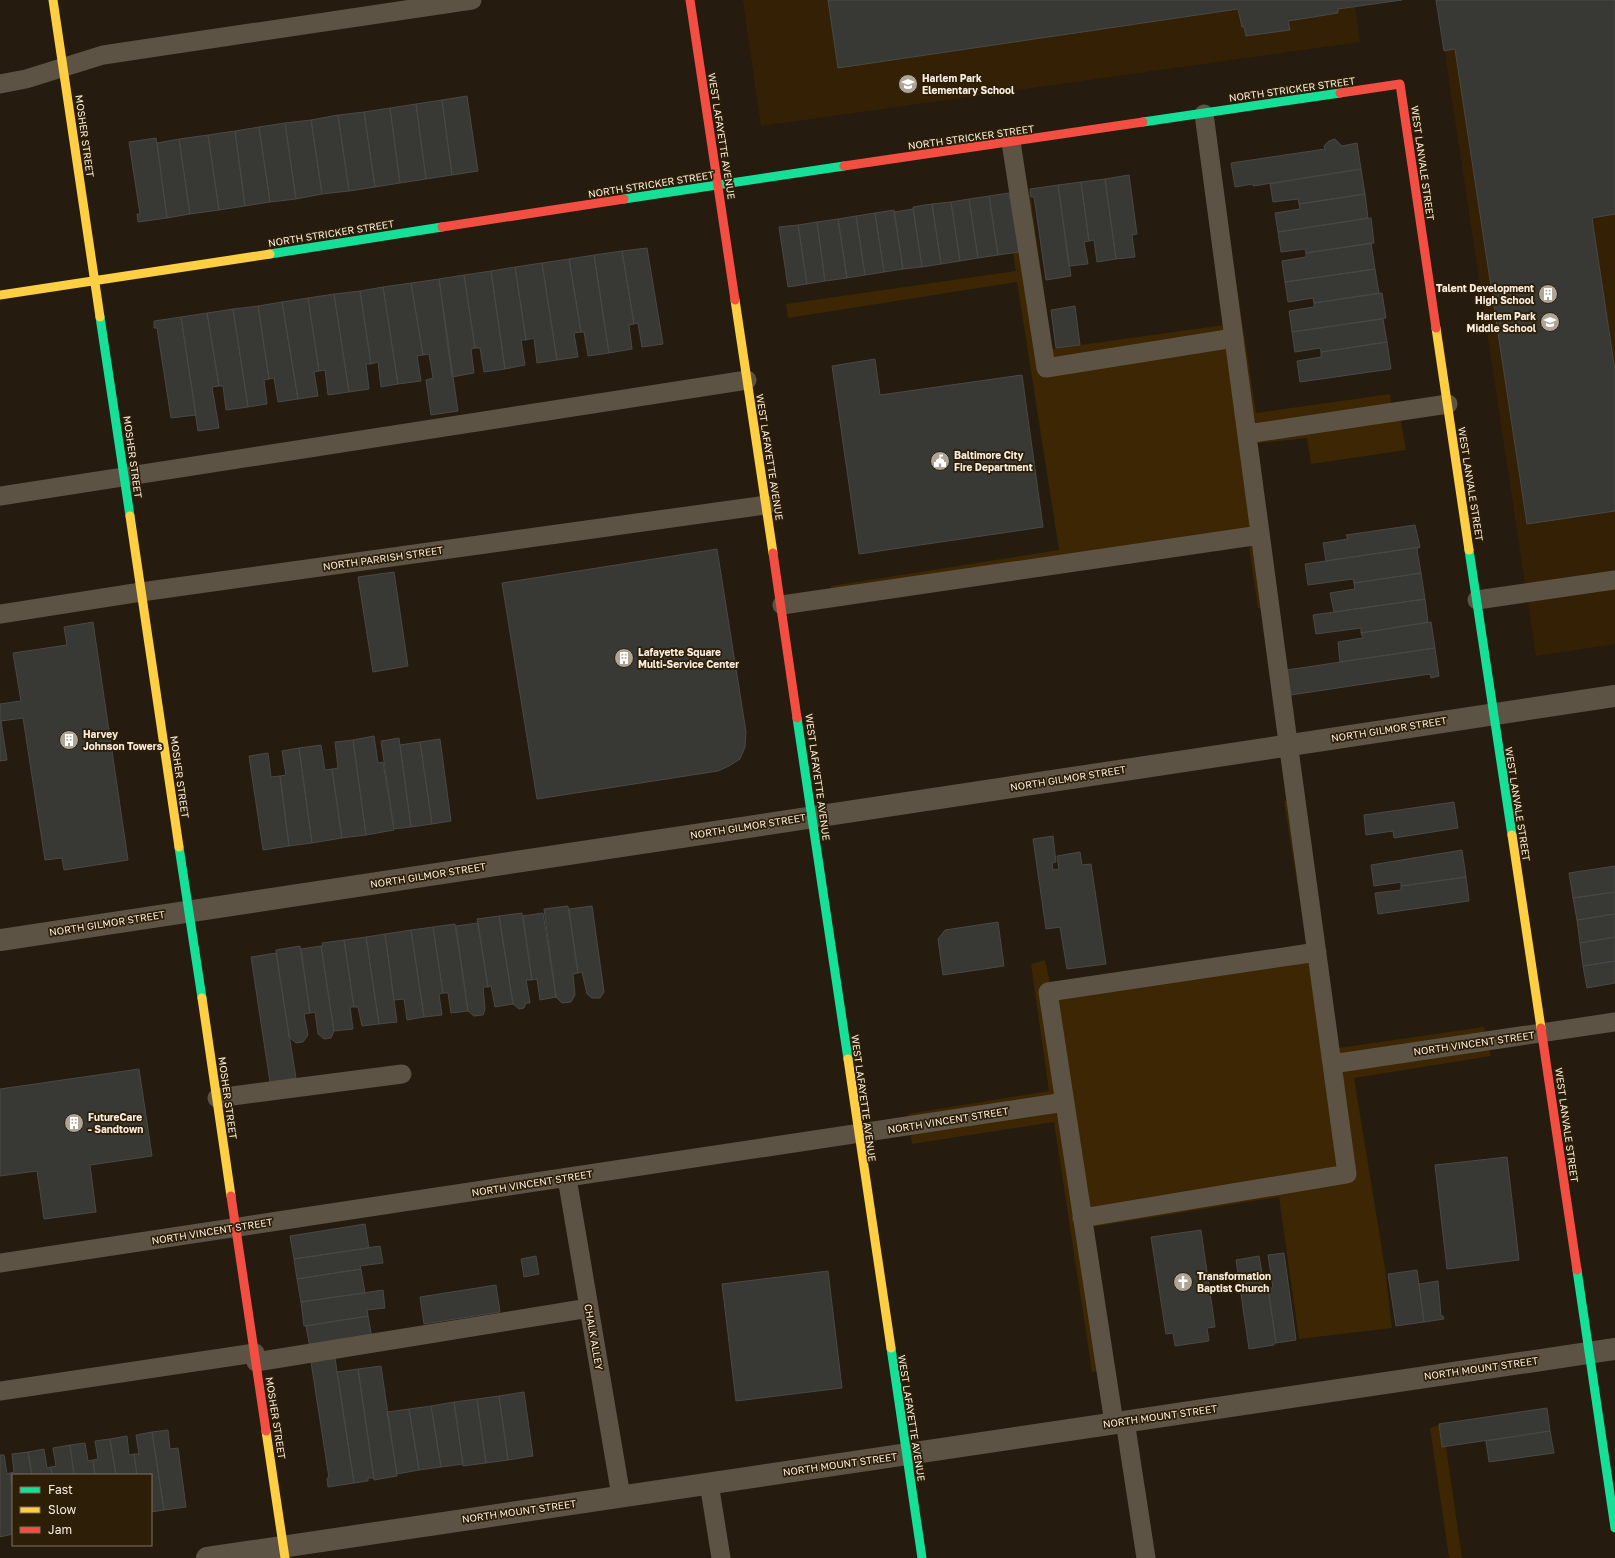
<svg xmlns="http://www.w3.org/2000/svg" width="1615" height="1558" viewBox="0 0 1615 1558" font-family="'Golos Text',sans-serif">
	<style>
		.built { fill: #342105 }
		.green { fill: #3c2603 }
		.building { fill: #383835; stroke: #484845 }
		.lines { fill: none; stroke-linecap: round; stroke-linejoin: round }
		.lane { stroke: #5d5344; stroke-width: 19 }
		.street { stroke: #5d5344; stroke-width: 22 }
		.fast { stroke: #16e098; stroke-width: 9 }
		.slow { stroke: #ffcf43; stroke-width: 9 }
		.jam { stroke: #f24e42; stroke-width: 9 }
		.labels { text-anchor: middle; stroke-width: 3.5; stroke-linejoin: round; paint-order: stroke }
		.poi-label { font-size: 10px; font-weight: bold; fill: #f8ede0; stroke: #2d1e07; text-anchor: start }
		.street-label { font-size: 10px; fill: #f8ede0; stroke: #2d1e07 }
	</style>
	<rect width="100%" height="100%" fill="#251c0f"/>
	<path class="built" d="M743 0H1354L1360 42 761 126Z
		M1437 0H1615V644L1536 656Z"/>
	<path class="green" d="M1218 163 1256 413 1390 394 1393 421H1401L1406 450 1311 464 1307 438 1251 444 1261 608H1258L1248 540 831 602V586L1059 550 1017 282 788 318 786 304 1016 271 1013 253 1019 252 1010 194 1030 192 1052 349 1224 325Z
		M1302 799 1338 1048 1484 1027 1491 1056 1354 1078 1385 1268 1392 1328 1299 1339 1279 1197 1086 1228 1109 1369 1092 1372 1054 1122 912 1144 908 1114 1049 1091 1031 964 1045 960 1050 982 1307 945 1284 801Z
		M1439 1425 1442 1447H1446L1462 1558H1444L1449 1557 1430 1428Z"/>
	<path class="building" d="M828 0H1402L1338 9V13L1288 21 1290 30 1246 36 1244 27H1242L1238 9 838 68Z
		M1436 0H1615V214L1592 218 1615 371V511L1527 524 1455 49 1444 51Z
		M467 96 478 171 452 175 442 100Z
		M442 100 452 175 426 179 416 104Z
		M416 104 426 179 400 183 390 108Z
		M390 108 400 183 375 187 364 112Z
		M364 112 375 187 349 191 338 115Z
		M338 115 349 191 322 194 311 120Z
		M311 120 322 194 296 199 285 123Z
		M285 123 296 199 270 202 259 127Z
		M259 127 270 202 245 206 235 131Z
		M235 131 245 206 219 210 208 135Z
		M208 135 219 210 190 214 179 139Z
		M156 138 167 218 138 222 137 214H140L129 142Z
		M179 139 190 214 167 218 157 143Z
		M1335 139 1342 146 1357 143 1361 169 1253 186V184L1235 187 1231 163 1325 149 1324 146 1329 141Z
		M1361 169 1365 194 1299 204 1298 199 1273 202 1270 184Z
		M1129 175 1137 234 1132 235 1135 257 1116 259 1105 179Z
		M1105 179 1116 259 1097 262 1094 240 1089 241 1081 182Z
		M1081 182 1089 241 1084 242 1088 264 1069 266 1058 185Z
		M1058 185 1071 276 1046 280 1034 197H1031L1030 189Z
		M1009 193 1019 252 998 255 989 196Z
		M1365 194 1368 218 1278 232 1275 213 1300 209 1299 204Z
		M989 196 998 255 978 258 969 199Z
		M969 199 978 258 960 261 951 202Z
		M951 202 960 261 941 264 932 204Z
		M932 204 941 264 922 267 913 207Z
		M913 209 922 267 903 269 894 212Z
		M894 210 903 269 884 272 875 213Z
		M875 213 884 272 865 275 856 216Z
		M856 216 865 275 847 278 838 219Z
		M1371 218 1374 243 1306 253 1305 249 1281 252 1278 232Z
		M838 219 847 278 825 281 817 222Z
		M817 222 825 281 807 284 798 225Z
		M798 225 807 284 788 287 779 227Z
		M1371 243 1375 269 1285 282 1282 261 1306 257V253Z
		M647 248 663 344 642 347 638 323 634 324 622 251Z
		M622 251 634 324 629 325 632 349 609 353 594 255Z
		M594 255 609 353 588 356 584 332H581L569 259Z
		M569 259 581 332 574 333 578 357 557 360 542 263Z
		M542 263 557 360 537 363 534 338 526 340 515 267Z
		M515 267 526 340H521L525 365 505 369 491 271Z
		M1375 269 1379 293 1314 303 1313 298 1288 302 1285 282Z
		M491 271 505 369 484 372 480 348H475L464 275Z
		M464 275 475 348 471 349 474 373 452 377 439 279Z
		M439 279 458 411 431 415 426 380 433 378 429 354 423 355 411 283Z
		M411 283 423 355 417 356 421 381 398 384 383 287Z
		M383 287 398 384 381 387 378 362 371 364 360 291Z
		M360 291 371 364H366L369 389 349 392 334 294Z
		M1382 293 1386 318 1292 332 1289 311 1314 307V303Z
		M334 294 349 392 328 395 325 370 319 371 308 298Z
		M308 298 319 371 314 372 318 396 298 399 282 302Z
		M282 302 298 399 278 402 274 378 269 379 258 306Z
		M258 306 269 379 264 380 267 404 248 407 233 309Z
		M1075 306 1080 345 1056 348 1051 310Z
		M233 309 248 407 226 410 223 386H219L207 313Z
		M207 313 219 386 212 387 219 428 198 431 181 317Z
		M181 317 196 415 171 418 157 328H154V321Z
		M1383 319 1387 342 1321 352 1320 348 1295 352 1292 332Z
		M1387 342 1391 369 1300 382 1297 361 1321 357V352Z
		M875 359 880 395 1022 375 1043 527 859 554 832 366Z
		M1415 525 1420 547 1326 561 1323 543 1348 539 1346 535Z
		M1420 547 1417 549 1421 573 1354 583 1353 579 1308 585 1305 564Z
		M717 549 746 732 745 747 740 759 729 766 718 771 537 799 502 583Z
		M394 572 408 666 373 672 358 577Z
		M1421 573 1425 599 1334 612 1330 593 1355 589 1354 583Z
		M1425 599 1428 622 1361 633V628L1316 634 1313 615Z
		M93 622 128 860 64 870 62 858 45 860 23 718 1 721 7 760 0 761V704L21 701 13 653 67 645 64 627Z
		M1431 622 1435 648 1340 662 1338 642 1363 638 1361 633Z
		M1435 648 1439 676 1431 678 1430 674 1291 695 1287 670Z
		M374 736 378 763 383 762 394 830 366 835 353 740Z
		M399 738 411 827 394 829 381 741Z
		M440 739 451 821 432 824 420 742Z
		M353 740 366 835 342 838 332 769 338 768 335 742Z
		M420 742 432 824 411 827 400 745Z
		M321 745 325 770 332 769 342 838 312 843 299 748Z
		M299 748 312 843 289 846 280 776 286 775 282 751Z
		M268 753 271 777 280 776 289 846 263 850 249 756Z
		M1454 802 1458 828 1394 838 1393 831 1366 835 1364 815Z
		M1053 836 1056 862 1052 863 1053 870 1059 869 1057 856 1080 852 1082 865 1091 864 1106 964 1067 969 1060 927 1046 929 1033 839Z
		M1462 850 1466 877 1401 886V882L1374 886 1371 865Z
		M1615 866V892L1573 898 1569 873Z
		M1466 877 1469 901 1378 914 1375 893 1401 890V886Z
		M1615 892V914L1577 920 1573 898Z
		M568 906 578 973 573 974 575 995 571 1002 562 1003 556 997 544 909Z
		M592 906 604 992 600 998H592L587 994 582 972 578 973 569 909Z
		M522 913 532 980H526L530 1003H526L524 1008 519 1009 513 1004 499 916Z
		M543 913 556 997 540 1000 537 979 532 980 523 916Z
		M1615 914V937L1580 943 1577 920Z
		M499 916 513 1004 495 1007 491 986 488 987 477 919Z
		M998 922 1004 966 943 975 938 939 945 930Z
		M478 923 488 987H483L485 1009 483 1015 474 1016 468 1011 456 926Z
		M455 924 468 1011 451 1013 448 993H443L433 927Z
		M433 927 443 993 439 994 442 1015 424 1017 411 930Z
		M411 930 424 1017 407 1020 404 999 394 1000 385 934Z
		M385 934 397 1022 379 1024 366 937Z
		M366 937 379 1024 362 1026 358 1007H354L344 940Z
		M1615 937V961L1583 966 1580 943Z
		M344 940 354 1007H350L353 1029 334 1031 321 946H323L322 943Z
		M300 946 310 1013 304 1014 308 1035 303 1042 296 1043 289 1037 276 950Z
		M321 946 334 1031 331 1038 324 1039 318 1034 315 1012 310 1013 301 949Z
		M276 953 296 1078 270 1082 251 957Z
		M1615 961V983L1587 988 1583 966Z
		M139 1069 152 1156 90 1165 96 1212 44 1219 37 1171 0 1176V1089Z
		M1507 1157 1519 1260 1447 1269 1435 1165Z
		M365 1224 369 1248 294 1259 290 1236Z
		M1201 1230 1215 1327 1207 1328 1209 1341 1175 1346 1173 1333 1166 1334 1151 1237Z
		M380 1246 383 1263 360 1266 361 1269 297 1279 294 1259Z
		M1284 1253 1296 1340 1276 1343 1268 1288H1273L1268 1255Z
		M536 1256 539 1274 524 1277 521 1259Z
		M1259 1256 1265 1289 1268 1288 1276 1343H1274V1345L1249 1349 1236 1260Z
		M361 1269 365 1293 301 1302 297 1279Z
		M1417 1270 1424 1322 1396 1326 1388 1274Z
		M828 1271 842 1388 736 1401 722 1284Z
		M1438 1281 1441 1316H1443L1444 1319 1424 1322 1419 1284Z
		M496 1285 500 1312 424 1324 420 1297Z
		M383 1290 385 1308 367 1310 368 1316 304 1326 301 1302Z
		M368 1316 372 1338 310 1348 306 1326Z
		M335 1358 354 1483 328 1487 327 1478H329L311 1362Z
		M381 1366 397 1476 374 1480 358 1369Z
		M358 1369 374 1478H368V1481L354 1483 337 1372Z
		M524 1392 533 1456 508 1460 499 1396Z
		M499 1396 508 1460 486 1463 477 1399Z
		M477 1399 486 1463 463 1466 454 1402Z
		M454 1402 463 1464 441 1467 431 1406Z
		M431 1406 441 1467 419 1470 409 1409Z
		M1547 1408 1550 1431 1442 1447 1439 1424Z
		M409 1409 419 1470 397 1474 387 1412Z
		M168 1430 170 1449 178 1448 186 1507 164 1510 152 1432Z
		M1550 1431 1554 1453 1489 1462 1486 1441Z
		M152 1432 164 1510 151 1512V1475H137L134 1454H139L136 1435Z
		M127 1436 129 1455 134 1454 137 1475H116L110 1439Z
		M110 1439 116 1475H95L93 1460 98 1459 95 1441Z
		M85 1443 88 1461 93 1460 95 1475H74L70 1445Z
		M70 1445 74 1475H52L51 1467 56 1466 53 1448Z
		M44 1449 47 1468 51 1467 52 1475H32L28 1452Z
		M28 1452 32 1475H13V1492L10 1473 14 1472 12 1454Z
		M0 1455H4L7 1474 10 1473 13 1492V1534L0 1537Z"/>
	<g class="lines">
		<path class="lane" d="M0 84 26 79 103 55 472 0
			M1011 142 1046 368 1234 338
			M1247 434 1448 404
			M0 496 747 380
			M1477 600 1615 580
			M782 605 1260 535
			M0 614 141 592 766 505
			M1332 1064 1615 1022
			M217 1098 402 1074
			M567 1178 621 1496
			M1082 1218 1347 1174 1285 720 1204 114
			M0 1263 1065 1102
			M256 1362 589 1308
			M0 1391 255 1353
			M1125 1421 1146 1558
			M1114 1423 1048 992 1317 952
			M709 1483 721 1558"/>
		<path class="street" d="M0 940 1615 696
			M207 1558 1615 1349"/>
		<path class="fast" d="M1143 122 1340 93
			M624 199 844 166
			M270 254 442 227
			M100 317 130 516
			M1469 550 1512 835
			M797 718 848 1059
			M179 847 202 998
			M1577 1270 1615 1528
			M891 1348 922 1558"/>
		<path class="slow" d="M53 0 100 317
			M0 295 270 254
			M735 300 773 553
			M1436 328 1469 550
			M130 516 179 847
			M1512 835 1541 1028
			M202 998 231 1196
			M848 1059 891 1348
			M266 1431 285 1558"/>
		<path class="jam" d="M690 0 735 300
			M1340 93 1400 84 1436 328
			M844 166 1143 122
			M442 227 624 199
			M773 553 797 718
			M1541 1028 1577 1270
			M231 1196 266 1431"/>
	</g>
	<defs>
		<g id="school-disc" transform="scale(1)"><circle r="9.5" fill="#aea497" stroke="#2d1e07"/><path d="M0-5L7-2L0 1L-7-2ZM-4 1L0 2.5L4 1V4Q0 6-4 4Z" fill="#fff"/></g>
		<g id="building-disc" transform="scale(1)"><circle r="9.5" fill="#aea497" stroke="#2d1e07"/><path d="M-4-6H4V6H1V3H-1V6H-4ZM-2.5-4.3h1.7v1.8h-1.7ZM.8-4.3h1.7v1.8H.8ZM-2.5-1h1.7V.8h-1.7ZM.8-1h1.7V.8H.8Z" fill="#fff"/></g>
		<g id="civic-disc" transform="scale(1)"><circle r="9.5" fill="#aea497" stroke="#2d1e07"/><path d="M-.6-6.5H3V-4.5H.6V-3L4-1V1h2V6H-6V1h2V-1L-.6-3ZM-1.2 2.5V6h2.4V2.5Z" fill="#fff"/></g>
		<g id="church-disc" transform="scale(1)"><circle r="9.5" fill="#aea497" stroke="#2d1e07"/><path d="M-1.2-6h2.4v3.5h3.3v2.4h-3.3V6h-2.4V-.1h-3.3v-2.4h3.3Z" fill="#fff"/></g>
	</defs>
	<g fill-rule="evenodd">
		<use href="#school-disc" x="908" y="84"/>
		<use href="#building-disc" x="1548" y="294"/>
		<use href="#school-disc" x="1550" y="322"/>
		<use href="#civic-disc" x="940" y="461"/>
		<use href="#building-disc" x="624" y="658"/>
		<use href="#building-disc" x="69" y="740"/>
		<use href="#building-disc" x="74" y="1123"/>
		<use href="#church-disc" x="1183" y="1282"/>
	</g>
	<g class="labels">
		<g class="poi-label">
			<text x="922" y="82">Harlem Park<tspan x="922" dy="12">Elementary School</tspan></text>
			<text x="1534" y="292" text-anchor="end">Talent Development<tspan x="1534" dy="12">High School</tspan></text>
			<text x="1536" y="320" text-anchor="end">Harlem Park<tspan x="1536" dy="12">Middle School</tspan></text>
			<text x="954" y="459">Baltimore City<tspan x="954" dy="12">Fire Department</tspan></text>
			<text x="638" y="656">Lafayette Square<tspan x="638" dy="12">Multi-Service Center</tspan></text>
			<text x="83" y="738">Harvey<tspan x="83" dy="12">Johnson Towers</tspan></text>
			<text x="88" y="1121">FutureCare<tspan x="88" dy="12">- Sandtown</tspan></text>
			<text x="1197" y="1280">Transformation<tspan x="1197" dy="12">Baptist Church</tspan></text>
		</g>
		<g class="street-label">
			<text transform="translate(1292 89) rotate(-8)" y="4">NORTH STRICKER STREET</text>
			<text transform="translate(85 136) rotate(82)" y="4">MOSHER STREET</text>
			<text transform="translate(722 136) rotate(81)" y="4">WEST LAFAYETTE AVENUE</text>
			<text transform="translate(971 137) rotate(-8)" y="4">NORTH STRICKER STREET</text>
			<text transform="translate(1423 163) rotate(82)" y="4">WEST LANVALE STREET</text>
			<text transform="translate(651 184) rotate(-9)" y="4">NORTH STRICKER STREET</text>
			<text transform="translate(331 233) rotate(-9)" y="4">NORTH STRICKER STREET</text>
			<text transform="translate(133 457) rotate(82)" y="4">MOSHER STREET</text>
			<text transform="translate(770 457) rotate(81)" y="4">WEST LAFAYETTE AVENUE</text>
			<text transform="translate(1471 484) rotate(81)" y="4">WEST LANVALE STREET</text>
			<text transform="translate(383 558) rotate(-8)" y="4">NORTH PARRISH STREET</text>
			<text transform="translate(1389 729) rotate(-9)" y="4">NORTH GILMOR STREET</text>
			<text transform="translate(180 777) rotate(82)" y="4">MOSHER STREET</text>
			<text transform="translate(818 777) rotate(82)" y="4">WEST LAFAYETTE AVENUE</text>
			<text transform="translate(1068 778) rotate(-9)" y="4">NORTH GILMOR STREET</text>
			<text transform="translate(1518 804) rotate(81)" y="4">WEST LANVALE STREET</text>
			<text transform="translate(748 826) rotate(-9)" y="4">NORTH GILMOR STREET</text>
			<text transform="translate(428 875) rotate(-9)" y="4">NORTH GILMOR STREET</text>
			<text transform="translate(107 923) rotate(-9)" y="4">NORTH GILMOR STREET</text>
			<text transform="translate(1474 1043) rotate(-8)" y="4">NORTH VINCENT STREET</text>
			<text transform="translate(228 1098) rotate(82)" y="4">MOSHER STREET</text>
			<text transform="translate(864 1098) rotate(82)" y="4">WEST LAFAYETTE AVENUE</text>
			<text transform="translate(948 1120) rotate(-9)" y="4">NORTH VINCENT STREET</text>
			<text transform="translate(1567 1125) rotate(82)" y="4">WEST LANVALE STREET</text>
			<text transform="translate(532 1183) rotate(-9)" y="4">NORTH VINCENT STREET</text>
			<text transform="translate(212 1231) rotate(-9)" y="4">NORTH VINCENT STREET</text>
			<text transform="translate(594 1337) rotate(80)" y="4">CHALK ALLEY</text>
			<text transform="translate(1481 1368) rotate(-8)" y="4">NORTH MOUNT STREET</text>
			<text transform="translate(1160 1416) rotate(-8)" y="4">NORTH MOUNT STREET</text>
			<text transform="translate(276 1418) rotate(81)" y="4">MOSHER STREET</text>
			<text transform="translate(912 1418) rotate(81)" y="4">WEST LAFAYETTE AVENUE</text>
			<text transform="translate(840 1464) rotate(-8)" y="4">NORTH MOUNT STREET</text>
			<text transform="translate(519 1511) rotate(-8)" y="4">NORTH MOUNT STREET</text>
		</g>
	</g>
	<rect x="12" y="1474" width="140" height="72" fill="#2d1e07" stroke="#7e715e"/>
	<rect x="20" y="1487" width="20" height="6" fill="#16e098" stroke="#7e715e"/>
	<text x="48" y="1494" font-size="12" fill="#f8ede0">Fast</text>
	<rect x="20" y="1507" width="20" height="6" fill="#ffcf43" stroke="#7e715e"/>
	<text x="48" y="1514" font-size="12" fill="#f8ede0">Slow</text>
	<rect x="20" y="1527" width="20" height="6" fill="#f24e42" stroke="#7e715e"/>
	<text x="48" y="1534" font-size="12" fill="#f8ede0">Jam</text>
</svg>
